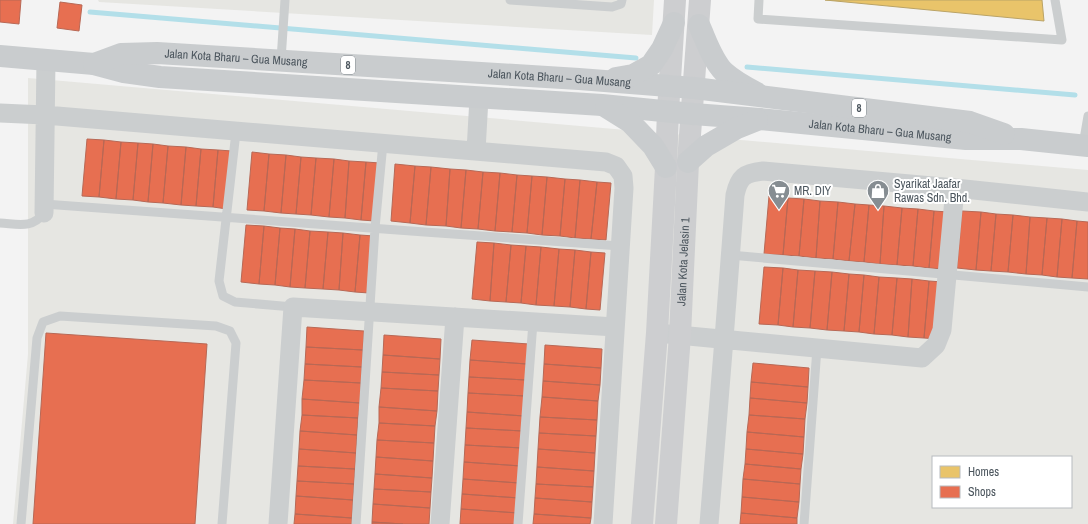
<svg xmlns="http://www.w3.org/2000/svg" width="1088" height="524" viewBox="0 0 1088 524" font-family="'Archivo Narrow',sans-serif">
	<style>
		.commercial { fill: #e6e6e2; fill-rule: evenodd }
		.homes { fill: #e9c46a; stroke: #baa366 }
		.shops { fill: #e76f51; stroke: #b86855 }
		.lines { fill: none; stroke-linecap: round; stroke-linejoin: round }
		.stream { stroke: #b3dfe9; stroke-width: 5 }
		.lane { stroke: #cbcecf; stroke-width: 9 }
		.street { stroke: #cbcecf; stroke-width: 19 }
		.secondary { stroke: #cdced0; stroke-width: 22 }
		.primary { stroke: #c9ccce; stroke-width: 22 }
		.labels { text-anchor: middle; stroke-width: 4; stroke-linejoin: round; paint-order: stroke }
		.shield { fill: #fff; stroke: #82898e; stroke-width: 1 }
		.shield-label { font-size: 11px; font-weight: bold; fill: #4c565e }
		.street-label { font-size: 12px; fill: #4c565e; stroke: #fff }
		.poi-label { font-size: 12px; fill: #4c565e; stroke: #fff; text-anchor: start }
	</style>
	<rect width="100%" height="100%" fill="#f3f3f3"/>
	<path class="commercial" d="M98 0H654L652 35 99 2Z
		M28 78 1088 170V524H13L28 354ZM933 457H1071V507H933Z"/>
	<path class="homes" d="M825 0H1042L1044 21Z"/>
	<path class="shops" d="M0 0H21L19 24 0 22Z
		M60 2 82 5 79 31 57 28Z
		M87 139 104 140 99 197 82 196Z
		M104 140 121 142 116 199 99 197Z
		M121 142 138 143 133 200 116 199Z
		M138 143 153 144 148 202 133 200Z
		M153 144 168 146 163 203 148 202Z
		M168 146 186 147 181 205 163 203Z
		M186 147 201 149 196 206 181 205Z
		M201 149 218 150 213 207 196 206Z
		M218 150 232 151 227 209 213 207Z
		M252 152 269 154 264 211 247 210Z
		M269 154 286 155 281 213 264 211Z
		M286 155 301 157 296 214 281 213Z
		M301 157 316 158 311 215 296 214Z
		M316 158 334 159 329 217 311 215Z
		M334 159 349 161 345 218 329 217Z
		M349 161 366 162 361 220 345 218Z
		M366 162 380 163 375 221 361 220Z
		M395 164 415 166 410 223 391 221Z
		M415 166 431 167 426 225 410 223Z
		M431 167 450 169 446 226 426 225Z
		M450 169 466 170 461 228 446 226Z
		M466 170 483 172 478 229 461 228Z
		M483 172 500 173 495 231 478 229Z
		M500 173 517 175 512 232 495 231Z
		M517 175 532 176 527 233 512 232Z
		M532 176 547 177 542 235 527 233Z
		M547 177 565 179 560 236 542 235Z
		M565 179 580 180 575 238 560 236Z
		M580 180 597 182 591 239 575 238Z
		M597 182 611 183 606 240 591 239Z
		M769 196 788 198 783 255 764 254Z
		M788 198 804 199 799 256 783 255Z
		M804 199 820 201 816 258 799 256Z
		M820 201 838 202 833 259 816 258Z
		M838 202 855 204 849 261 833 259Z
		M855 204 869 205 864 262 849 261Z
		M869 205 884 206 880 264 864 262Z
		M884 206 902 208 897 265 880 264Z
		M902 208 918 209 913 266 897 265Z
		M918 209 934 211 929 268 913 266Z
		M934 211 948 212 943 269 929 268Z
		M962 211 981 212 976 270 957 268Z
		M981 212 996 214 991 271 976 270Z
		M996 214 1013 215 1008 272 991 271Z
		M1013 215 1030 217 1026 274 1008 272Z
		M1030 217 1047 218 1042 275 1026 274Z
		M1047 218 1062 219 1057 277 1042 275Z
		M1062 219 1077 221 1072 278 1057 277Z
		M1077 221 1088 222V279L1072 278Z
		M246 225 264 226 259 284 241 282Z
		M264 226 280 228 275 285 259 284Z
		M280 228 295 229 290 287 275 285Z
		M295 229 310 231 305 288 290 287Z
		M310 231 328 232 323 289 305 288Z
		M328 232 343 233 339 290 323 289Z
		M343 233 360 235 355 292 339 290Z
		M360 235 374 236 369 293 355 292Z
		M477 242 494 243 490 301 472 299Z
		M494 243 511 245 506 302 490 301Z
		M511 245 526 246 521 303 506 302Z
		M526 246 541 247 536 305 521 303Z
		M541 247 559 249 554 306 536 305Z
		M559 249 575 250 570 307 554 306Z
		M575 250 591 252 586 309 570 307Z
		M591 252 605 253 600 310 586 309Z
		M764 267 783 268 778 325 759 324Z
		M783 268 798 270 793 327 778 325Z
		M798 270 815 271 810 328 793 327Z
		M815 271 832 272 827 330 810 328Z
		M832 272 849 274 844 331 827 330Z
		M849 274 864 275 859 332 844 331Z
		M864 275 879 277 874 334 859 332Z
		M879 277 897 278 892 335 874 334Z
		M897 278 912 279 908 337 892 335Z
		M912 279 929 281 924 338 908 337Z
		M929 281 943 282 938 339 924 338Z
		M307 327 364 331 363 350 306 347Z
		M46 333 207 344 195 524H33Z
		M384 335 441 339 440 359 383 355Z
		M472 340 529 344 527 364 470 360Z
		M545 345 602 349 601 368 544 364Z
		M306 347 363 350 362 367 305 364Z
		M383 355 440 359 439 375 382 372Z
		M470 360 527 364 526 380 469 377Z
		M753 363 809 368 808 387 751 382Z
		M305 364 362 367 361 383 304 380Z
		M544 364 601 368 600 385 543 381Z
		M382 372 439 375 438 391 381 388Z
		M469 377 526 380 525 396 468 393Z
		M304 380 361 383 360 403 302 399Z
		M543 381 600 385 598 401 542 397Z
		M751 382 808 387 807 403 750 398Z
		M381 388 438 391 437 411 379 407Z
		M468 393 525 396 524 416 467 412Z
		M542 397 598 401 597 420 540 417Z
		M750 398 807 403 805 419 749 415Z
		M302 399 360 403 358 418 302 415Z
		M379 407 437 411 435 426 379 423Z
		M467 412 524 416 523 431 466 428Z
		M302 415 358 418 357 435 300 431Z
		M749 415 805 419 804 437 747 432Z
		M540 417 597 420 596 436 539 433Z
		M379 423 435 426 434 443 377 440Z
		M466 428 523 431 522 448 465 445Z
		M300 431 357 435 356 453 299 449Z
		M747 432 804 437 803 454 746 449Z
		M539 433 596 436 595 453 538 449Z
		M377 440 434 443 433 461 376 457Z
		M465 445 522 448 521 466 464 462Z
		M299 449 356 453 355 469 298 466Z
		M538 449 595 453 594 471 537 467Z
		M746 449 803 454 801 469 745 464Z
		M376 457 433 461 432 478 375 474Z
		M464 462 521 466 519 483 463 479Z
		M745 464 801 469 800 484 743 479Z
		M298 466 355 469 354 484 297 481Z
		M537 467 594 471 593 487 536 484Z
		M375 474 432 478 431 492 374 489Z
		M463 479 519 483V498L462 494Z
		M743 479 800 484 799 502 742 497Z
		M297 481 354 484 353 500 296 496Z
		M536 484 593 487 592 502 535 498Z
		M374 489 431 492 430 508 373 504Z
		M462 494 519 498 518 513 461 509Z
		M296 496 353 500 352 518 295 514Z
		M742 497 799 502 797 518 741 513Z
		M535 498 592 502 591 518 534 514Z
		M373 504 430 508 429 524H403L372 522Z
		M461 509 518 513 517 524H460Z
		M741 513 797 518V524H740Z
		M295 514 352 518V524H294Z
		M534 514 591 518 590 524H533Z
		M372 522 403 524H372Z"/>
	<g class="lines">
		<path class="stream" d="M90 12 636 58
			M747 67 1075 95"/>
		<path class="lane" d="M510 0 612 7 621 4 622 0
			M759 0 758 19 1062 40 1055 0
			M281 60 285 0
			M236 132 219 281 223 296 235 302 293 307
			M1083 145 1088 116
			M44 204C236 219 428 232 620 246
			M0 223C18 224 32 229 44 213
			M730 255 1088 287
			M21 524 37 338 43 322 60 316 216 326 230 331 236 343 222 524
			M356 524 375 228 383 143
			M518 524 533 322
			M804 524 817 348"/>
		<path class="street" d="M0 113 45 115 606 162 616 166 623 176 624 188 603 524
			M476 151 479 98
			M44 213 46 59
			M657 333 922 358 936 345 942 330 955 188
			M278 524 293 307 615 327
			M440 524 455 317
			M709 524 724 339 735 195C739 177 744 173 763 171L955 188 1088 202"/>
		<g class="secondary">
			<path d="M642 524 657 333 666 167 668 111 675 0"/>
			<path id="s1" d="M666 524 680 335 688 162 700 0"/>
		</g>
		<g class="primary">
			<path d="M699 25C706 40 712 60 724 72 734 81 745 87 757 93"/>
			<path id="s2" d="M0 56 94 64 124 72 160 77 602 105 693 114 760 119 966 139H1021L1088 146"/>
			<path id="s3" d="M94 64 121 54 157 53 579 79 694 88 970 122 1004 134"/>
			<path d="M616 78 633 75 651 65 662 49 674 23"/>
			<path d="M606 107 630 122 653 146 666 167"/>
			<path d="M688 162 706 146 737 128 757 120"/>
		</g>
	</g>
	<defs>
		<g id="supermarket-pin" transform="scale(1.15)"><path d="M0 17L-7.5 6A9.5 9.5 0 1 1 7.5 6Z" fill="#868d92" stroke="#fff"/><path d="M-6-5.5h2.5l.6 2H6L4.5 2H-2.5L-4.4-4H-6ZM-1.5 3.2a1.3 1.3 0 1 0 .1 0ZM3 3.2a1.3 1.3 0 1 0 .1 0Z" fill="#fff"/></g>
		<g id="shop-pin" transform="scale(1.15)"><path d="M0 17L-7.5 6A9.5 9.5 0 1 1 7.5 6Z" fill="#868d92" stroke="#fff"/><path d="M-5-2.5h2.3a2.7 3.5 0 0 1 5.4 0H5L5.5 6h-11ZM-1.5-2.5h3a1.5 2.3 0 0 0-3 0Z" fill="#fff"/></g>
	</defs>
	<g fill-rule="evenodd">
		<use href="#supermarket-pin" x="779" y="191"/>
		<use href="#shop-pin" x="878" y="191"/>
	</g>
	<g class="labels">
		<g class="shield">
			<rect x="341" y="56" width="14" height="18" rx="3"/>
			<rect x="852" y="99" width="14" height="18" rx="3"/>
		</g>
		<g class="shield-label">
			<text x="348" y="69">8</text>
			<text x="859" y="112">8</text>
		</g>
		<g class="street-label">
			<text dy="4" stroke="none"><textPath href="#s3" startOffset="144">Jalan Kota Bharu – Gua Musang</textPath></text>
			<text dy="4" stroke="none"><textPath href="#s3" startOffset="468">Jalan Kota Bharu – Gua Musang</textPath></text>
			<text dy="4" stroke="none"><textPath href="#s2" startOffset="884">Jalan Kota Bharu – Gua Musang</textPath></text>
			<text dy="4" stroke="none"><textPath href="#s1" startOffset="263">Jalan Kota Jelasin 1</textPath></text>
		</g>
		<g class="poi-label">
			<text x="894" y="188">Syarikat Jaafar<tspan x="894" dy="14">Rawas Sdn. Bhd.</tspan></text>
			<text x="794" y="195">MR. DIY</text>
		</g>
	</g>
	<rect x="932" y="456" width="140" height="52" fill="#ffffff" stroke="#b7bbbf"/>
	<rect x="940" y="466" width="20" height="12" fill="#e9c46a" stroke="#b7bbbf"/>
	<text x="968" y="476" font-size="12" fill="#4c565e">Homes</text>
	<rect x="940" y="486" width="20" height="12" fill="#e76f51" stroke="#b7bbbf"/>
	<text x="968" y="496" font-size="12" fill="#4c565e">Shops</text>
</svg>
